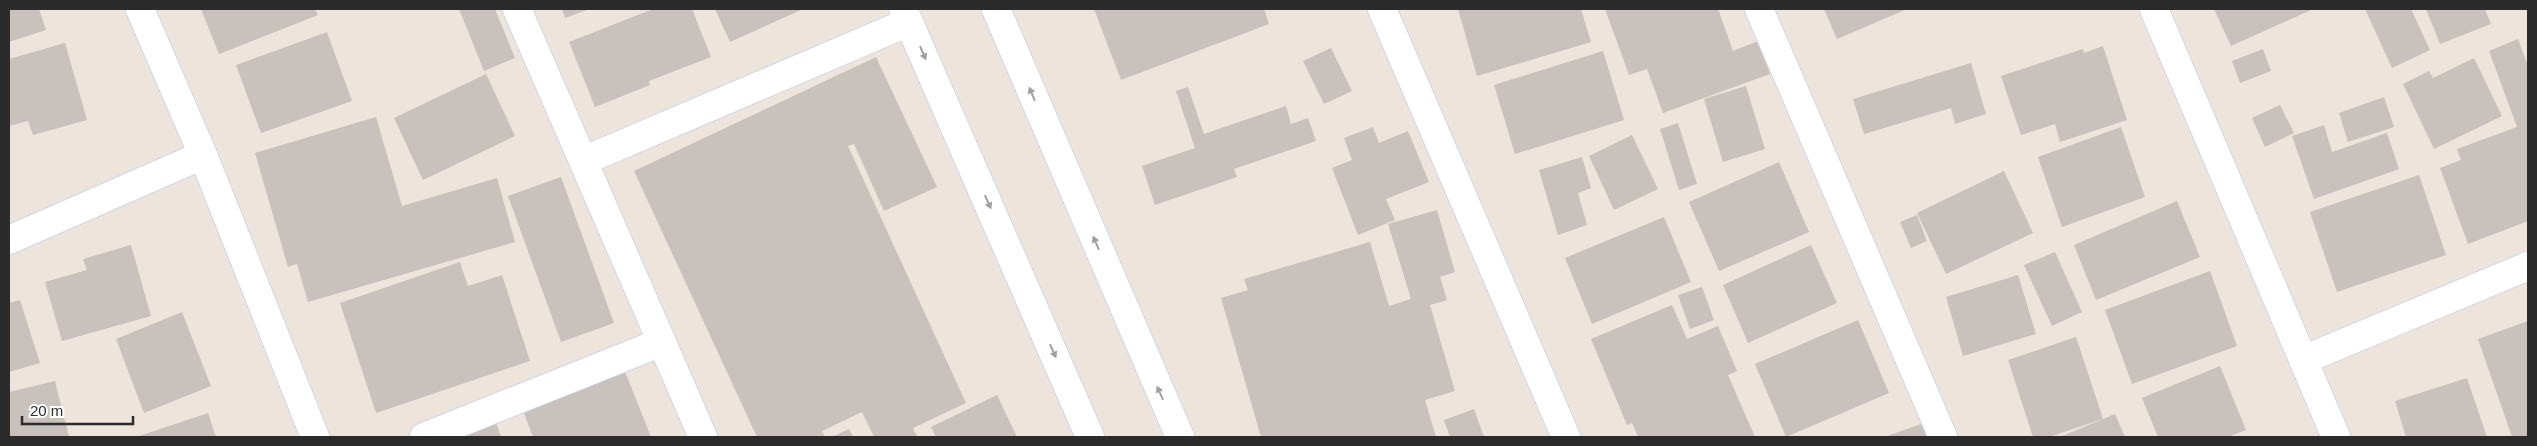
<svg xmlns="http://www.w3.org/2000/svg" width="2537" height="446" viewBox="0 0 2537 446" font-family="Arial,sans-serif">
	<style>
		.building { fill: #c8c1bc }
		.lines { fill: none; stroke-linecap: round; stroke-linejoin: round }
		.minor-casing { stroke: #d1d7e4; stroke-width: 30 }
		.minor { stroke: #fff; stroke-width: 28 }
		.oneway { fill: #a0a0a0 }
	</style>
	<rect width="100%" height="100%" fill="#ede4dc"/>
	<path class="building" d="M9 9H39L46 30 9 42Z
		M201 9H315L318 15 219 54Z
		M459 9H495L515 58 484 71Z
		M562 9H589L565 18Z
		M653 9H692L711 57 649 81 650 85 595 107 569 42Z
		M715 9H803L730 42Z
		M1094 9H1264L1269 24 1121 80Z
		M1458 9H1581L1591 42 1477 76Z
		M1605 9H1718L1733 51 1758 41 1770 74 1663 113 1647 69 1629 75Z
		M1824 9H1907L1837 39Z
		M2214 9H2313L2231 46Z
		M2365 9H2411L2430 50 2392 68Z
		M2426 9H2485L2491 24 2440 44Z
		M327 32 352 101 261 133 236 65Z
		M2518 39 2528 66V221L2468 244 2440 168 2461 160 2457 149 2517 127 2489 51Z
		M65 43 87 120 33 135 28 121 9 126V59Z
		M2103 46 2127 120 2060 142 2055 124 2021 135 2001 76 2083 49 2084 53Z
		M1331 48 1352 91 1324 104 1303 61Z
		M2263 49 2271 71 2240 83 2232 61Z
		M1603 51 1624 120 1515 154 1494 85Z
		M876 57 937 187 884 211 854 144 848 146 966 403 913 428 917 437H874L862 412 822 431 825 437H757L634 171Z
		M2474 58 2502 116 2434 149 2403 84 2429 71 2433 78Z
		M1971 63 1986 114 1955 124 1951 108 1864 134 1853 99Z
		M486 74 515 136 423 180 394 118Z
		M1746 86 1765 149 1723 162 1704 99Z
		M1188 87 1204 134 1286 106 1291 124 1308 118 1316 141 1234 169 1237 177 1155 205 1142 166 1195 148 1176 91Z
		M2384 97 2394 127 2348 142 2339 113Z
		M2280 105 2294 133 2265 147 2252 118Z
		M376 117 402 206 497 178 515 242 308 302 297 264 288 267 255 153Z
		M1678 123 1697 184 1679 190 1660 129Z
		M2324 125 2332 152 2387 133 2399 169 2314 199 2292 136Z
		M1373 127 1379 143 1408 131 1429 182 1386 199 1395 220 1358 235 1332 168 1352 160 1344 138Z
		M2121 127 2145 197 2062 227 2038 157Z
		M1632 135 1658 189 1614 210 1589 156Z
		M1582 157 1591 188 1578 193 1587 225 1558 235 1539 170Z
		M1779 162 1809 232 1719 271 1689 202Z
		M2004 171 2033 233 1946 274 1917 213Z
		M2419 175 2446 255 2337 292 2310 212Z
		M561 177 614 323 561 342 508 196Z
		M2177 201 2200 257 2096 300 2074 245Z
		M1437 210 1455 272 1440 277 1447 300 1430 305 1455 391 1425 400 1436 437H1261L1221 298 1248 290 1244 279 1370 242 1389 306 1411 299 1388 224Z
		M1917 215 1927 241 1911 248 1900 222Z
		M1664 217 1691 282 1592 324 1565 258Z
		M131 245 151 316 62 341 45 282 87 270 83 259Z
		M1811 245 1837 303 1748 343 1723 285Z
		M2055 252 2082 312 2052 326 2024 265Z
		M460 262 468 286 502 275 530 361 376 413 340 303Z
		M2210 271 2237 346 2132 384 2105 310Z
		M2018 275 2036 334 1963 356 1946 297Z
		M1702 287 1714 320 1690 329 1678 295Z
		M20 300 40 363 9 372V303Z
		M1672 305 1687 339 1718 326 1737 371 1728 375 1755 437H1638L1632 423 1627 425 1591 339Z
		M182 312 211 386 144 413 116 339Z
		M1858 320 1889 393 1786 437 1755 364Z
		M2528 321V437H2512L2478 339Z
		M2076 337 2103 419 2049 437H2033L2008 360Z
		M620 359 651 437H533L519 400Z
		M2220 366 2246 430 2228 437H2158L2142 398Z
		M2467 378 2487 437H2406L2395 401Z
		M55 381 69 437H9V392Z
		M997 395 1017 437H936L931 427Z
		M1474 409 1484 437H1450L1444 420Z
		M208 413 216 437H136Z
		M2115 414 2125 437H2060Z
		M495 420 501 437H447Z
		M1927 422 1933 437H1884Z
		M849 429 853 437H832Z"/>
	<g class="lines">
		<g class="minor-casing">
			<path id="minor" d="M140 9 203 155 315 437
				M517 9 703 437
				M903 9 1090 437
				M996 9 1180 437
				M1382 9 1566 437
				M1759 9 1943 437
				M2154 9 2336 437
				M583 161 909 22
				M9 240 203 155
				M2303 360 2528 266
				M424 437 662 342"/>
		</g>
		<use href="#minor" class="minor"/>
	</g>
	<defs><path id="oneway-solid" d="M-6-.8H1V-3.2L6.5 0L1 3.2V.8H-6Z" transform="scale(1.25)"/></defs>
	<g class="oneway">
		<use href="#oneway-solid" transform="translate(923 53) rotate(66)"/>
		<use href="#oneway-solid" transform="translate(1032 94) rotate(-113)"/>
		<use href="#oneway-solid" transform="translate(988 202) rotate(66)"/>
		<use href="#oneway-solid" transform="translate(1096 243) rotate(-113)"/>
		<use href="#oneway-solid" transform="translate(1053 351) rotate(66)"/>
		<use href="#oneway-solid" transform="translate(1160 393) rotate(-114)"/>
	</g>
	<rect width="2537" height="446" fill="none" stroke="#2b2b2b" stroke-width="20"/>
	<path d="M22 416v8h111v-8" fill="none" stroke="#2b2b2b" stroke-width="2.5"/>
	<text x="30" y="416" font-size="15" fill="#2b2b2b" stroke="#ffffff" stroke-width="4" paint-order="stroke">20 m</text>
</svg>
